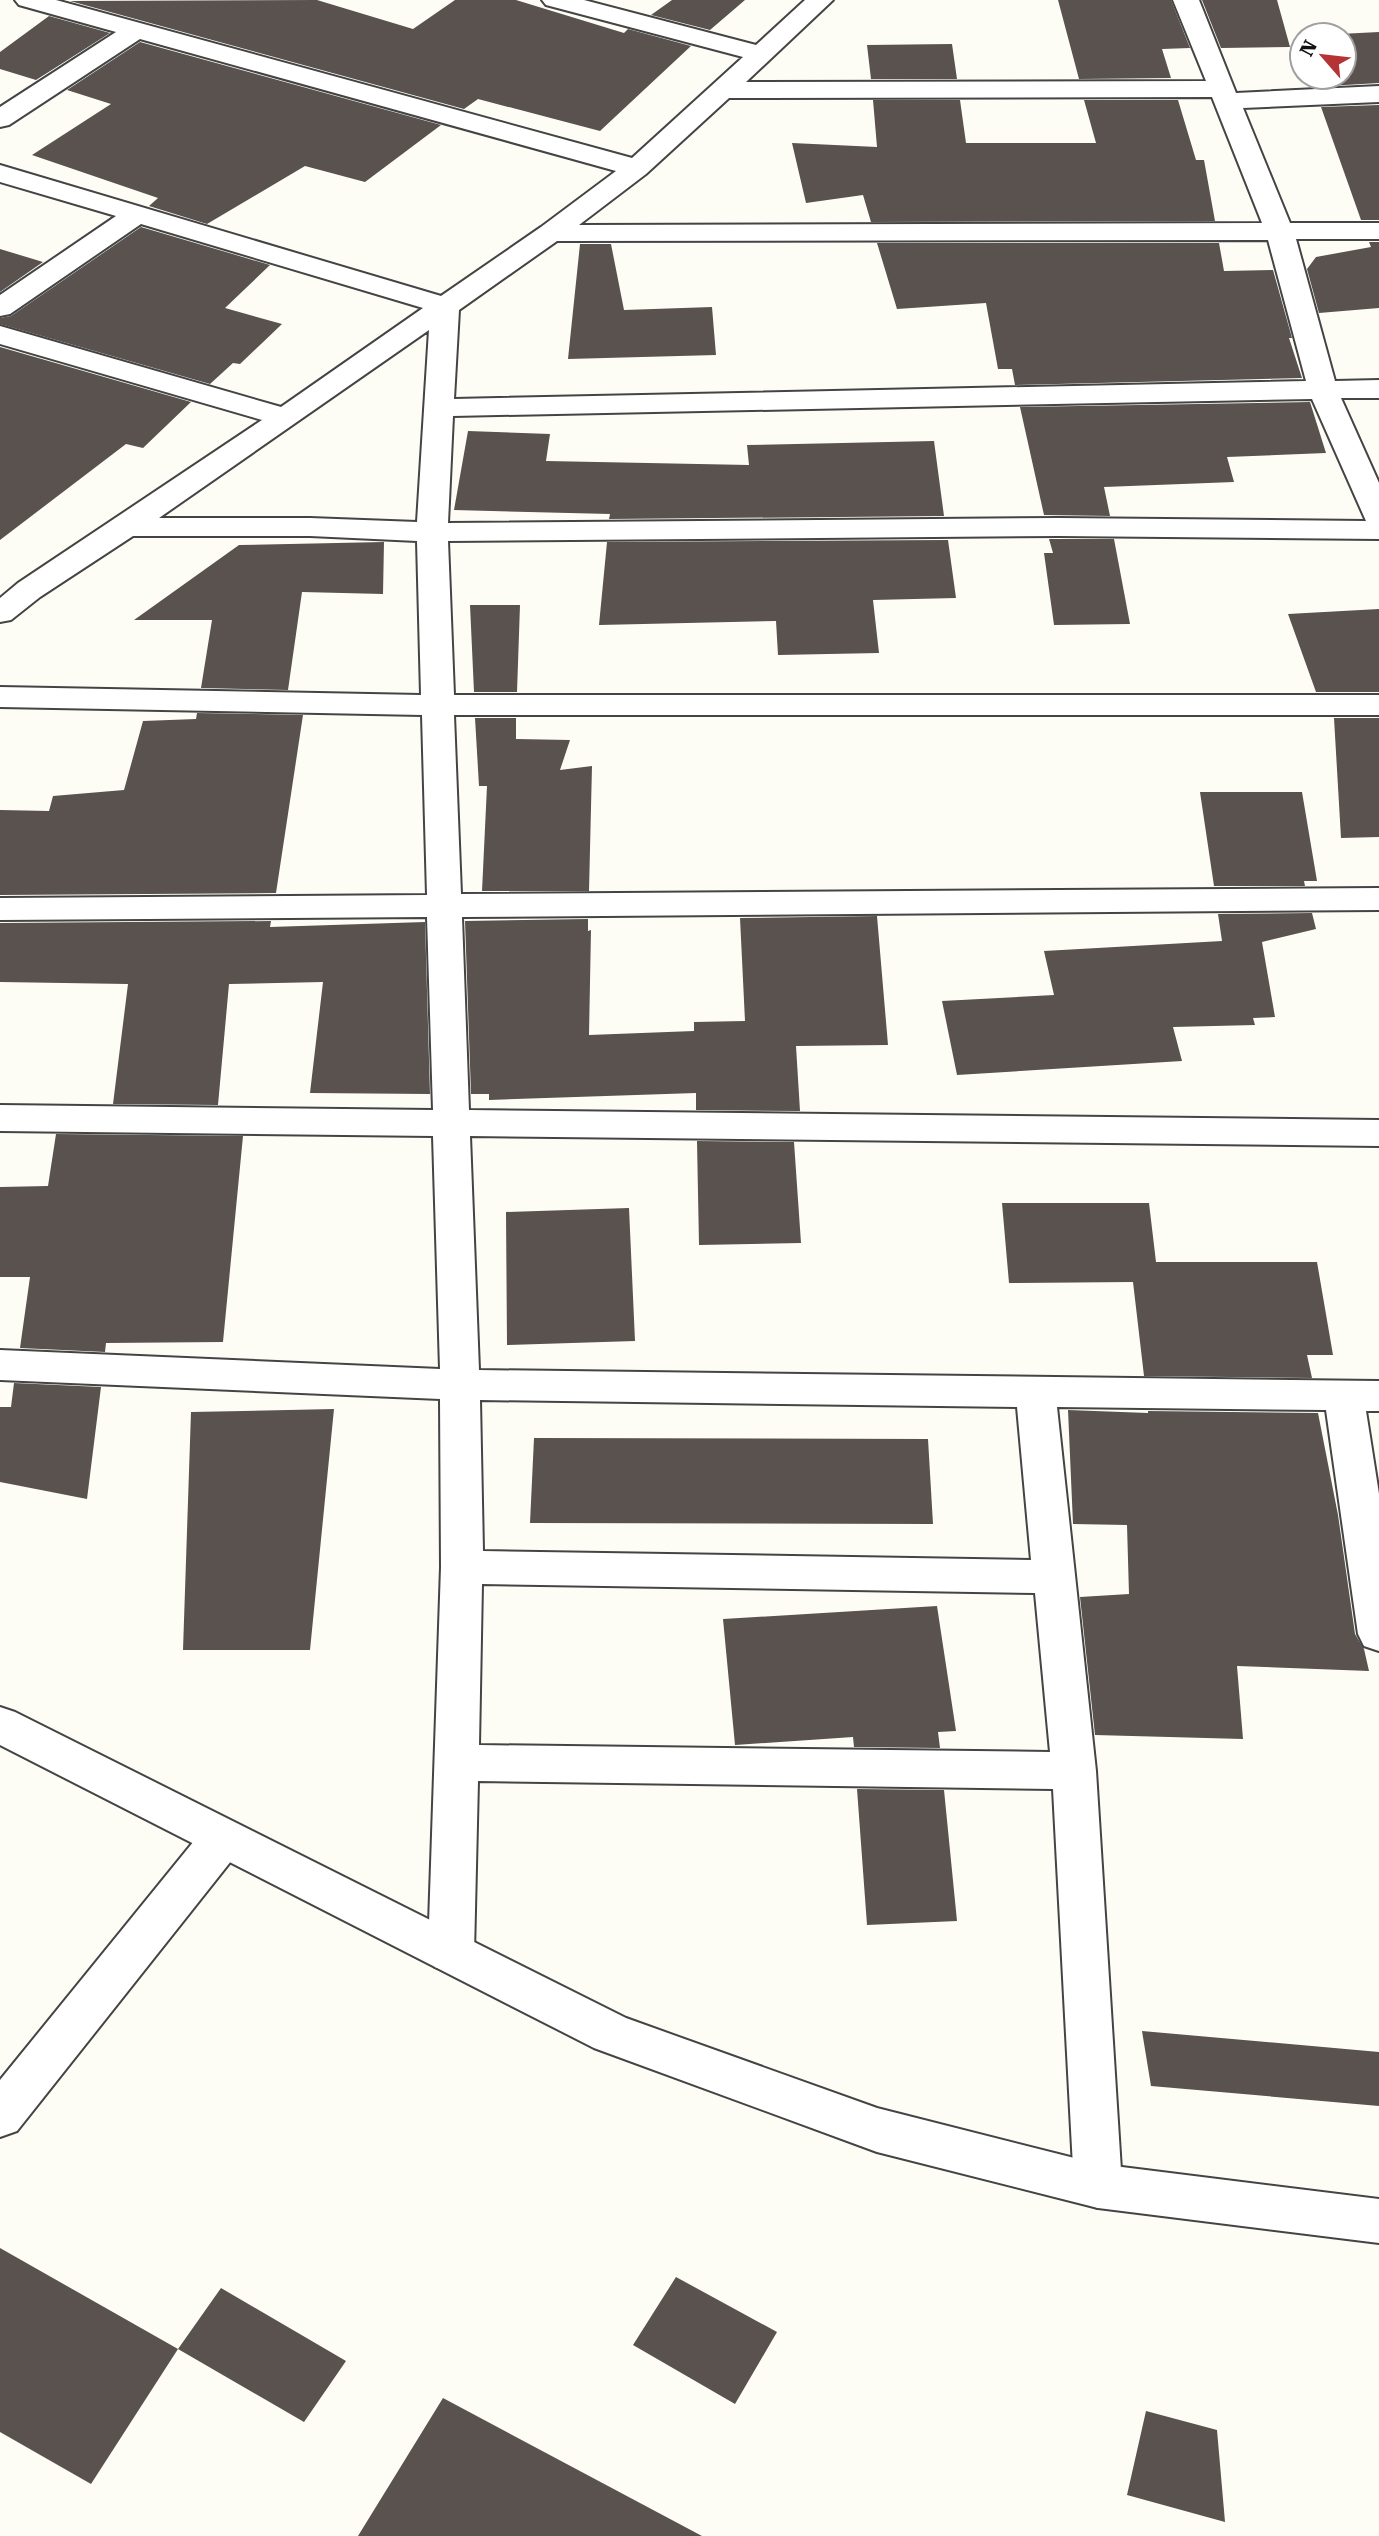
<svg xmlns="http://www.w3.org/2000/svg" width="1379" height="2536" viewBox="0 0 1379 2536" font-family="'Roboto Serif',serif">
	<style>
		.building { fill: #59524e }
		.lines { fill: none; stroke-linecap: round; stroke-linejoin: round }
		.minor-casing { stroke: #444; stroke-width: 4 }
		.tertiary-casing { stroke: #444; stroke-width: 4 }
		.minor { fill: #fff; fill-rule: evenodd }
		.tertiary { fill: #fff; fill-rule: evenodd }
	</style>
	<rect width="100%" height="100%" fill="#fefdf5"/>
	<path class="building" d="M317 0 413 29 455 0H516L624 33 628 29 691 46 600 131 478 99 464 109 70 1Z
		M672 0H745L710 30 651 15Z
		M1058 0H1171L1190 48 1162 49 1171 78 1079 79Z
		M1202 0H1277L1290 47 1221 48Z
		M49 16 110 33 36 80 0 69V52Z
		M1379 32V83L1311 87 1307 77H1344V35H1320Z
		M140 42 441 125 365 182 305 166 207 224 149 206 158 198 32 155 111 104 67 90Z
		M952 44 957 79H871L867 45Z
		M873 100H960L966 143H1096L1084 100H1178L1196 160H1204L1215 221 871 222 863 195 806 203 792 143 877 147Z
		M1379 105V220H1361L1321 107Z
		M141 227 270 265 225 308 282 324 240 364 233 363 210 384 0 324V318L11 316Z
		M1369 242H1379V308L1319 313 1307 269 1316 257 1371 247Z
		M877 243H1219L1224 271 1273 270 1292 338H1289L1302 378 1015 385 1012 369H998L986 303 897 309Z
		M580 244H611L624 310 712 307 716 355 568 359Z
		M0 249 43 262 0 292Z
		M0 347 191 402 143 448 126 444 0 540Z
		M1310 402 1326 453 1227 457 1234 482 1104 487 1110 516 1044 515 1020 407Z
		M468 431 550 434 546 461 749 465 747 445 934 441 944 516 609 519 610 514 454 510Z
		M1049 539H1114L1130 624 1054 625 1044 553H1053Z
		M948 540 956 598 873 600 879 653 778 655 776 621 599 625 607 542Z
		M384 542 383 594 302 592 288 690 201 688 212 620H134L239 545Z
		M470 605H520L517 692H474Z
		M1379 609V692H1316L1288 614Z
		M197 713 303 715 276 893 0 895V810L49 811 53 796 124 790 143 721 196 719Z
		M475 718H516V739L570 740 560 770 592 766 589 891H482L487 786H479Z
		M1334 718H1379V837L1341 838Z
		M1200 792H1302L1317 881H1304L1305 886H1214Z
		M1312 913 1316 929 1262 942 1275 1017 1253 1018 1255 1025 1173 1027 1182 1061 957 1075 942 1001 1054 995 1044 951 1222 941 1218 914Z
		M877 916 888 1045 796 1046 800 1111 696 1110V1093L489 1100V1094H471L465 921 588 919V931L591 930 589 1035 694 1031V1022L745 1021 740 918Z
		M271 921 270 927 425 922 430 1094 310 1093 323 982 229 984 218 1105 113 1104 128 984 0 982V923Z
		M56 1134 243 1136 223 1342 106 1343 105 1352 20 1348 30 1277H0V1187L48 1186Z
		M697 1141 794 1142 801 1243 699 1245Z
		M1002 1203H1149L1156 1262H1317L1333 1355H1307L1312 1378 1144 1376 1133 1282 1009 1283Z
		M629 1208 635 1341 507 1345 506 1212Z
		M14 1383 101 1387 87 1499 0 1482V1407H11Z
		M334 1409 310 1650H183L191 1412Z
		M1068 1410 1148 1413V1411L1318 1413 1338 1515 1355 1634 1364 1649 1369 1671 1237 1666 1243 1739 1095 1735 1080 1597 1129 1594 1127 1525 1073 1524Z
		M534 1438 928 1439 933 1524 530 1523Z
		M937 1606 956 1731 938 1732 940 1748 854 1747 853 1737 735 1745 723 1619Z
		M857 1789 944 1790 957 1921 867 1925Z
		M1142 2031 1379 2052V2106L1151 2086Z
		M0 2248 178 2349 91 2484 0 2432Z
		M676 2277 777 2332 735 2404 633 2345Z
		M221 2288 346 2361 304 2422 178 2349Z
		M443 2398 702 2536H358Z
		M1146 2411 1217 2430 1225 2522 1127 2495Z"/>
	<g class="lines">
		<g class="minor-casing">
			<path id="minor" d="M15 0H56L632 158 743 57 546 5 542 0H584L756 45 805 0H833L746 82 1206 81 1173 0H1199L1236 93 1379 86V102L1243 108 1290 223H1379V239H1296L1335 381 1379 380V398H1341L1379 483V539L1059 536 448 541 454 695H1379V715H454L461 894 1379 888V910L462 917 469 1110 1379 1120V1146L470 1136 479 1370 1379 1381V1411H1366L1379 1494V1651L1364 1646 1358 1634 1326 1410 1057 1407 1096 1771 1122 2186 1115 2202 1098 2208 1081 2202 1074 2186 1053 1789 478 1781 474 1953 467 1967 451 1973 435 1967 428 1953 441 1567 440 1399 0 1380V1350L440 1369 433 1136 0 1131V1105L433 1110 427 917 0 920V898L427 895 422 715 0 707V687L421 695 417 541 310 536H133L40 597 11 620 0 622V598L18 583 262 420 0 344V326L281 407 423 308 141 224 10 314 0 316V295L116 216 0 182V165L441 296 541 227 616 171 140 39 9 125 0 127V107L116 32 19 5ZM1212 97 1262 223 579 225 646 174 729 98ZM1268 240 1306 381 454 399 459 310 557 241ZM429 330 417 522 310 518H159ZM1312 399 1366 521 1059 518 448 523 453 416ZM480 1400 1017 1407 1031 1560 483 1551ZM482 1584 1035 1593 1050 1752 479 1745Z
				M223 1819 239 1825 245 1838 239 1851 17 2131 0 2137V2080L207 1825Z"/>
		</g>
		<g class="tertiary-casing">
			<path id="tertiary" d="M0 1707 15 1712 626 2018 877 2108 1098 2164 1379 2199V2243L1098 2208 877 2152 594 2048 0 1745Z"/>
		</g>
		<use href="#minor" class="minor"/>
		<use href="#tertiary" class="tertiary"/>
	</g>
	<g transform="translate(1323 56) rotate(298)"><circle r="33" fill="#ffffff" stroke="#a0a0a0" stroke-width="2"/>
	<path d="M0-5L12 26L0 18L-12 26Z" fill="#b63335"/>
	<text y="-10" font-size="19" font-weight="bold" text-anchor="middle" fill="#111111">N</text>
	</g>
</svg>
